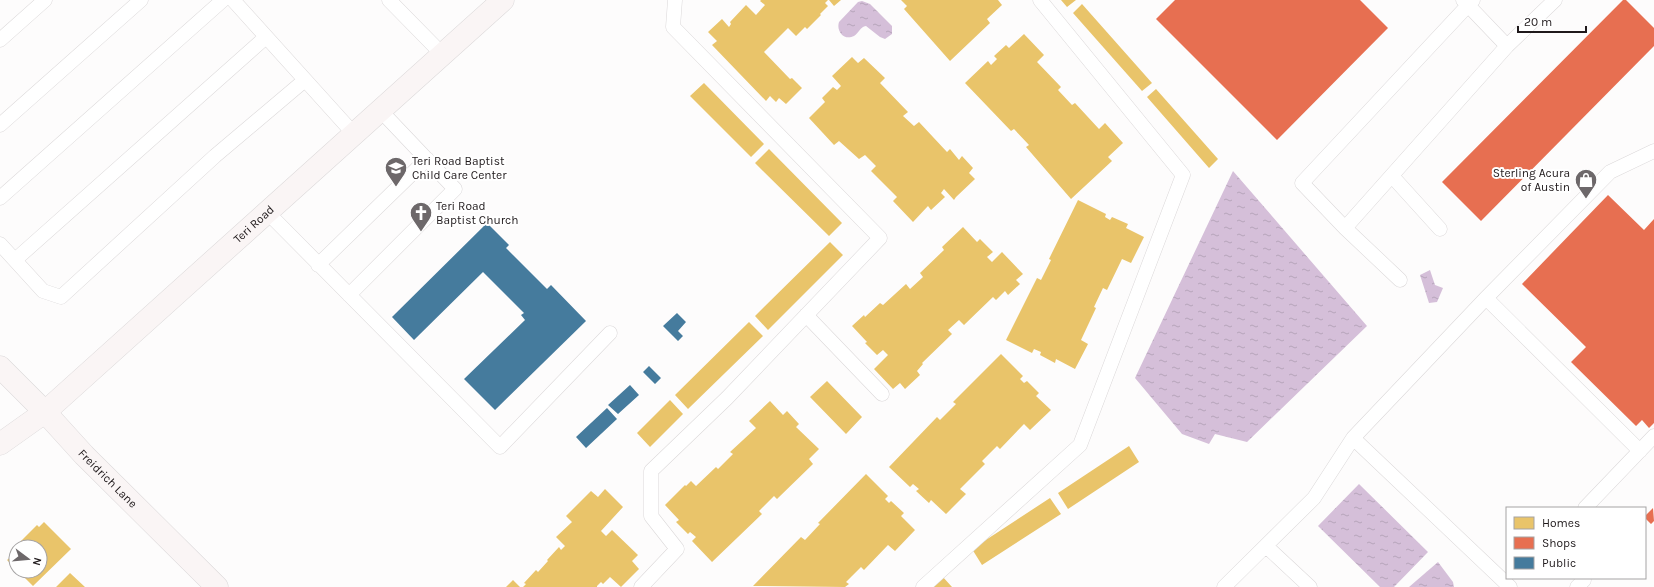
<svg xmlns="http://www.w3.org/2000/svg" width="1654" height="587" viewBox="0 0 1654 587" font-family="Karla,sans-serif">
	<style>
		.water { fill: url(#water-ripples) }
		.homes { fill: #e9c46a }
		.shops { fill: #e76f51 }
		.public { fill: #457b9d }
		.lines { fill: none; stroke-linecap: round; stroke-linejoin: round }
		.lane-casing { stroke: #dbd8d9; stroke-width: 15 }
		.secondary-casing { stroke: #dbd8d9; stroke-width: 23 }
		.lane { stroke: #fff; stroke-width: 14 }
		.secondary { stroke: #faf5f5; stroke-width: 22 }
		.labels { text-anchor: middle; stroke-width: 4; stroke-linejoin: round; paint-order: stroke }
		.poi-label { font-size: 12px; fill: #1f191b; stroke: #fff; text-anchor: start }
		.street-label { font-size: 12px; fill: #1f191b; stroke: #fff }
	</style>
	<defs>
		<pattern id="water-ripples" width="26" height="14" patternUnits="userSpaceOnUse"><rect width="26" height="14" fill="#d5bfd9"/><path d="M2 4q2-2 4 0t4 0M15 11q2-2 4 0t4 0" fill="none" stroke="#b6a4ba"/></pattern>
	</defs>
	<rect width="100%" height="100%" fill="#fdfcfc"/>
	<path class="water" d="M862 1 870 4 892 26V34L885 39 880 37 866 26C860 27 859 33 854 36 844 41 836 31 839 22L858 2Z
		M1233 171 1367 326 1247 442 1215 434 1209 444 1182 434 1135 378Z
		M1430 270 1435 285 1443 288 1437 302 1429 303 1420 275Z
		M1359 484 1428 552 1394 587H1380L1318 526Z
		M1438 562 1453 582 1454 587H1409Z"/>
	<path class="homes" d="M761 0H828L825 3 828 6 820 14 821 15 807 29 805 27 796 36 788 28 764 52 790 79 792 78 802 88 786 104 779 98 776 102 770 96 766 101 712 45 717 41 708 32 722 19 729 27 731 24 730 22 746 5 756 15 765 5 760 1Z
		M829 0H841L834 6Z
		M901 0H998L1002 5 987 19 990 23 950 61 904 9 907 6Z
		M1061 0H1076L1067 7Z
		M1082 4 1152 83 1142 91 1073 13Z
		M1024 34 1044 55 1037 62 1061 87 1058 90 1072 105 1075 103 1099 129 1105 123 1123 143 1108 157 1112 161 1071 199 1026 147 1029 145 1014 129 1011 131 965 83 988 61 991 65 997 59 994 56 1006 45 1009 48Z
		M852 57 858 63 864 58 885 78 880 83 908 112 903 116 914 126 919 122 947 152 950 149 959 160 962 156 973 168 969 173 975 179 956 197 954 200 944 189 941 193 945 197 931 210 928 206 913 222 893 201 897 197 871 171 876 166 865 155 859 159 839 141 834 145 809 118 825 102 822 98 833 87 837 90 841 86 832 76Z
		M704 83 764 144 751 157 690 96Z
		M1156 89 1218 159 1209 168 1147 97Z
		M769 149 842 223 829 236 755 163Z
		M1078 200 1106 214 1105 217 1110 220 1112 217 1128 224 1126 228 1144 237 1131 263 1122 259 1107 290 1103 288 1094 307 1096 308 1081 340 1088 344 1075 369 1056 359 1055 363 1040 355 1041 352 1034 349 1032 353 1006 340 1037 278 1041 280 1051 260 1049 259Z
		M963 227 977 242 980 239 993 252 987 257 992 262 1002 252 1023 274 1016 280 1020 284 1008 295 1005 291 996 300 993 297 964 325 959 320 948 330 952 334 922 363 923 364 917 371 920 375 905 389 900 383 893 389 874 369 888 355 883 350 877 355 865 343 867 342 852 326 864 315 865 317 880 303 883 305 906 284 910 289 923 277 920 273 944 250 942 247Z
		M830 242 843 255 768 330 755 316Z
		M749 322 763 336 688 409 675 395Z
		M1001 354 1023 376 1020 379 1024 383 1027 381 1039 393 1036 396 1051 410 1030 430 1024 424 1000 449 997 446 982 461 985 464 960 489 966 494 946 514 931 500 929 503 916 491 919 489 913 484 910 487 889 467 937 417 940 420 956 404 953 402Z
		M827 381 862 417 846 434 810 397Z
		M670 400 683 414 650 447 637 433Z
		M770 401 783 415 787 411 799 424 796 427 819 449 809 459 813 464 777 499 774 496 759 511 762 514 712 562 692 541 696 537 690 532 688 534 676 522 679 520 665 505 685 485 686 486 691 481 696 486 716 467 718 469 733 454 730 452 756 428 749 421Z
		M1129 446 1139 462 1068 509 1058 493Z
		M866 474 888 496 885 499 889 503 891 501 904 513 901 516 915 530 895 551 888 545 864 570 861 567 846 582 849 584 845 587 753 586 801 537 805 540 820 524 818 523Z
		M605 489 623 507 601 531 606 536 612 530 638 555 632 561 639 569 621 587 610 577 603 584 601 582 597 586V587H523L526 584 524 583 536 570 538 572 548 561 547 560 559 547 561 550 565 546 556 537 572 522 566 516 591 491 598 497Z
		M1050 498 1061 514 982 565 972 549Z
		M44 522 71 549 33 586 18 571H40V547H16V569L7 560 13 555 10 552 37 525 39 527Z
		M70 573 85 587H56Z
		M942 576 952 587H930Z
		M513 580 520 587H506Z"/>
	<path class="shops" d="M1175 0H1360L1388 28 1277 140 1156 19Z
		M1623 0H1626L1654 28V46L1481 221 1442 182Z
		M1608 195 1644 230 1654 219V423L1649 428 1642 420 1636 426 1571 362 1586 347 1522 284Z
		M1653 508 1654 521 1651 524 1645 518V516Z"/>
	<path class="public" d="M487 223 509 245 506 248 547 289 551 285 586 321 495 410 464 379 525 320 521 315 524 313 483 272 414 340 392 317Z
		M677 313 686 322 678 331 683 336 678 341 663 326Z
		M649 366 661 378 655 384 643 372Z
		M630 385 639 395 618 414 608 405Z
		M607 408 617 419 586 448 576 437Z"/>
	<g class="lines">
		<g class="lane-casing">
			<path id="lane" d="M233 0 354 134
				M389 0 442 54
				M1463 0 1507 46
				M0 40 45 0
				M0 125 141 0
				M1392 176 1440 229
				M0 198 223 0
				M267 212 500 447 610 333
				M1345 228 1507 46 1555 0
				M0 244 43 291 61 297 215 156 305 80
				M15 260 266 37
				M318 265 427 159
				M1400 280 1345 228 1302 183 1473 0
				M349 295 455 189 380 110
				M1486 298 1640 451
				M806 315 882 394
				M1585 508 1654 436
				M1266 546 1310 587
				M641 587 677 549 651 516V471L727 398 880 238 673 27 675 0
				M923 587 1080 445 1183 175 1040 0
				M1224 587 1314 498 1353 438
				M1510 587 1353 438 1486 298 1610 172 1654 151
				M1577 587 1584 580 1582 578"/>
		</g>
		<g class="secondary-casing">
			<g id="secondary">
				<path id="s1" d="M0 367 45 412 84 455 217 587"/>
				<path id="s2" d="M0 444 45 412 503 0"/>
			</g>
		</g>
		<use href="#lane" class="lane"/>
		<use href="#secondary" class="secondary"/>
	</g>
	<defs>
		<g id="school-pin" transform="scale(1.15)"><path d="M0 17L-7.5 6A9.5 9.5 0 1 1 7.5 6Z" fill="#6d686a" stroke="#fff"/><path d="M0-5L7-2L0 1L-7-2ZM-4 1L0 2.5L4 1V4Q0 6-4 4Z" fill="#fff"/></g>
		<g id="shop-pin" transform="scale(1.15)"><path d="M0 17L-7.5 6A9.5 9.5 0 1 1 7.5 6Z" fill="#6d686a" stroke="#fff"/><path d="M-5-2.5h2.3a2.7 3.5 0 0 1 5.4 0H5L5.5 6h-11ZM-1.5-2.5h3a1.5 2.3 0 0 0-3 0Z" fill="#fff"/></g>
		<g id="church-pin" transform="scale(1.15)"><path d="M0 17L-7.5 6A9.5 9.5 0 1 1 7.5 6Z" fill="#6d686a" stroke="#fff"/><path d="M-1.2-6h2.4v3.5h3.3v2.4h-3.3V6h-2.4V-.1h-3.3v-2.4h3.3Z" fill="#fff"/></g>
	</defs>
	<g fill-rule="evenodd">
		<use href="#school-pin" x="396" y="168"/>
		<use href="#shop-pin" x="1586" y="180"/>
		<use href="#church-pin" x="421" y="213"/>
	</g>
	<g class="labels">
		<g class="poi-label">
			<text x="412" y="165">Teri Road Baptist<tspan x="412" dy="14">Child Care Center</tspan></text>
			<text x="1570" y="177" text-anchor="end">Sterling Acura<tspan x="1570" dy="14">of Austin</tspan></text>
			<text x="436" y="210">Teri Road<tspan x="436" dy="14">Baptist Church</tspan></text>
		</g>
		<g class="street-label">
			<text dy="4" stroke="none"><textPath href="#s2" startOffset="336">Teri Road</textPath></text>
			<text dy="4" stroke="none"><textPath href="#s1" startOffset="155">Freidrich Lane</textPath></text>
		</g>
	</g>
	<rect x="1506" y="507" width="140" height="72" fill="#ffffff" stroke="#a5a3a4"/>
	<rect x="1514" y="517" width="20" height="12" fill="#e9c46a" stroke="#a5a3a4"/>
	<text x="1542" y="527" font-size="12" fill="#1f191b">Homes</text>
	<rect x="1514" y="537" width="20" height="12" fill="#e76f51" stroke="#a5a3a4"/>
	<text x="1542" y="547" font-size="12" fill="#1f191b">Shops</text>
	<rect x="1514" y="557" width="20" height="12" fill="#457b9d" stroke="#a5a3a4"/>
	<text x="1542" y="567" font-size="12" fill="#1f191b">Public</text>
	<g transform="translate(28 559) rotate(106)"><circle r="19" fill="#ffffff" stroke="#a5a3a4"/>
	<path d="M0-3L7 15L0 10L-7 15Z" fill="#6d686a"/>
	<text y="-6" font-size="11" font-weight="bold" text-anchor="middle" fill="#1f191b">N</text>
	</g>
	<path d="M1518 26v6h68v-6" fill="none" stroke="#1f191b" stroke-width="2"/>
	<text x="1524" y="26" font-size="12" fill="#1f191b" stroke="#ffffff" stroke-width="3" paint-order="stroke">20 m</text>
</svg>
